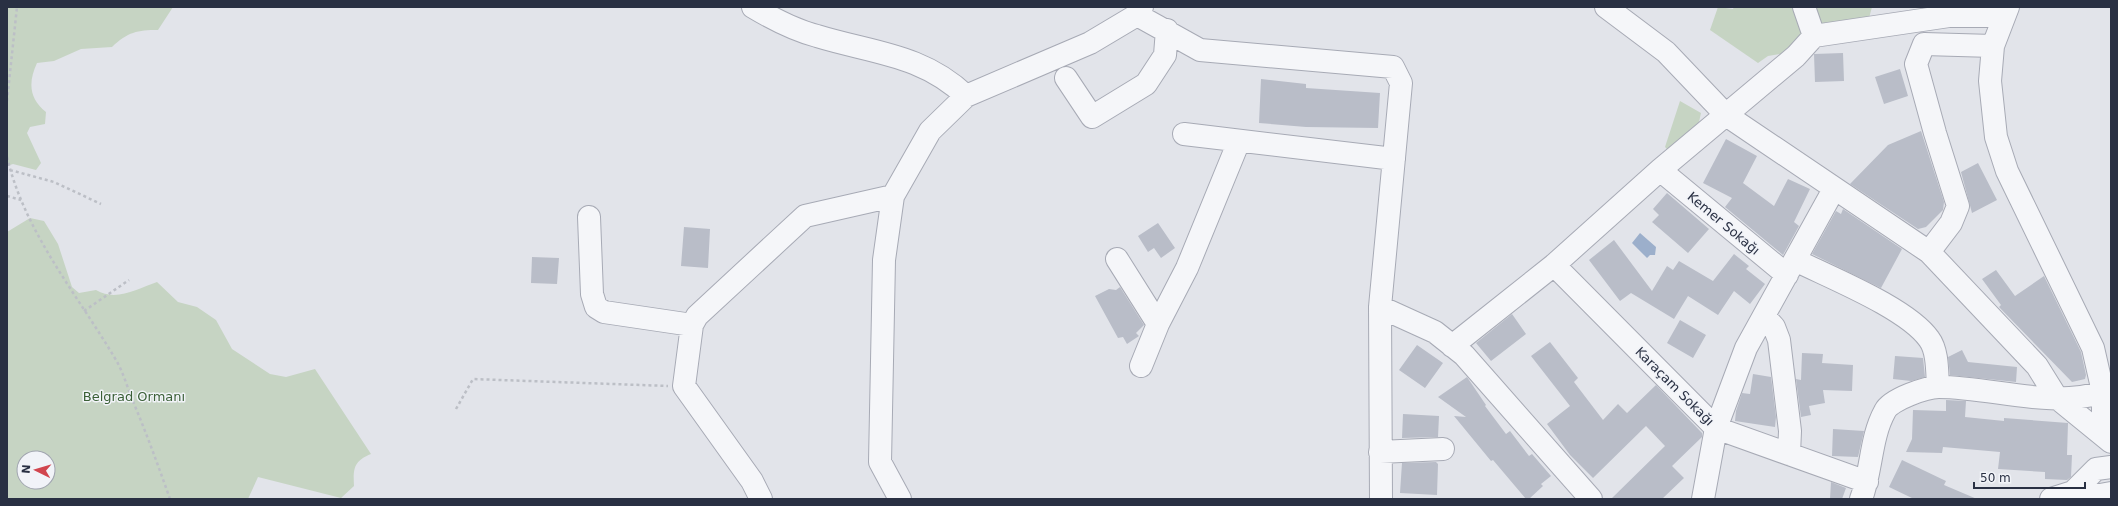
<svg xmlns="http://www.w3.org/2000/svg" width="2118" height="506" viewBox="0 0 2118 506" font-family="'DejaVu Sans',sans-serif">
	<style>
		.green { fill: #c6d4c3; fill-rule: evenodd }
		.water { fill: #9cafcb }
		.building { fill: #b9bdc8 }
		.lines { fill: none; stroke-linecap: round; stroke-linejoin: round }
		.minor-casing { stroke: #a7aab5; stroke-width: 24 }
		.path { stroke: #bcbfc6; stroke-width: 2.5; stroke-dasharray: 3 3; stroke-linecap: butt }
		.minor { stroke: #f5f6f9; stroke-width: 22 }
		.labels { text-anchor: middle; stroke-width: 3; stroke-linejoin: round; paint-order: stroke }
		.street-label { font-size: 13px; fill: #293043; stroke: #f1f3f8 }
		.park-label { font-size: 13px; fill: #3a5f36; stroke: #f1f3f8 }
	</style>
	<rect width="100%" height="100%" fill="#e2e4ea"/>
	<path class="green" d="M7 7H173L158 30C137 30 128 32 112 47L81 49 54 61 37 63C28 82 29 99 46 112L45 124 30 127 27 133 41 163 36 170 13 164 7 166Z
		M1718 7 1733 9 1734 7H1872L1869 18 1787 53 1768 56 1758 63 1710 30Z
		M1680 101 1701 113 1699 122 1668 150 1665 147Z
		M30 218 44 221 58 244 72 287 79 293 96 290C116 302 137 289 157 282L178 302 197 307 216 320 232 349 270 374 286 377 315 369 371 454C354 461 353 468 354 486L341 498 258 477 248 499H7V232ZM24 458H48V482H24Z"/>
	<path class="water" d="M1640 233 1656 247 1655 255H1650L1647 258 1632 243Z"/>
	<path class="building" d="M1843 53 1844 81 1815 82 1814 54Z
		M1900 69 1908 96 1884 104 1875 77Z
		M1261 79 1306 84V88L1380 93 1378 128 1306 127 1259 123Z
		M1921 131 1944 202 1943 210 1926 227 1918 229 1850 184 1888 145Z
		M1726 139 1757 156 1743 183 1774 206 1788 179 1810 189 1794 222 1799 226 1783 255 1725 207 1732 198 1703 183Z
		M1978 163 1997 200 1972 213 1961 172Z
		M1667 193 1709 229 1688 253 1652 222 1659 215 1653 209Z
		M1843 209 1902 249 1881 288 1812 254 1836 211 1841 214Z
		M1158 223 1175 248 1161 258 1154 248 1148 252 1138 236Z
		M684 227 710 229 708 268 681 266Z
		M1614 240 1652 291 1667 266 1673 270 1679 261 1713 281 1734 254 1749 266 1746 269 1765 284 1750 304 1734 291 1718 315 1688 296 1674 319 1631 293 1620 301 1589 260Z
		M532 257 559 258 557 284 531 283Z
		M1996 270 2015 296 2044 276 2081 352 2086 375 2085 379 2072 382 1999 307 2001 305 1982 279Z
		M1120 287 1144 325 1136 333 1139 336 1127 344 1123 337 1118 338 1095 296 1109 289 1116 290Z
		M1512 314 1526 334 1491 361 1476 343Z
		M1680 320 1706 335 1693 358 1667 343Z
		M1550 342 1578 378 1574 382 1603 420 1618 404 1627 413 1656 385 1702 433V437L1672 466 1684 478 1662 499H1611L1665 446 1646 426 1593 478 1570 455 1547 424 1570 406 1531 356Z
		M1417 345 1443 363 1425 388 1399 370Z
		M1962 350 1968 362 2017 367 2016 382 1950 375 1948 357Z
		M1802 353 1823 354 1822 363 1853 365 1852 391 1823 390 1825 403 1809 406 1811 415 1801 417 1796 379 1801 380Z
		M1895 356 1923 358 1925 377 1911 381 1893 379Z
		M1753 374 1771 377 1776 417 1775 427 1735 421 1736 411 1742 393 1750 394Z
		M1467 377 1486 405 1485 406 1506 434 1510 431 1529 456 1532 454 1551 476 1541 484 1543 486 1529 499H1526L1493 460 1491 461 1454 416 1466 417 1438 397Z
		M1946 400 1966 401 1965 417 2004 421V418L2068 423 2067 455H2072L2071 477 2067 480 2045 479V472L1998 469 2000 452 1943 447 1942 453 1906 452 1912 439 1913 410 1946 411Z
		M1403 414 1439 416 1438 437 1402 438Z
		M1833 429 1864 431 1858 457 1832 456Z
		M1902 460 1946 481 1944 485 1977 499H1914L1889 487Z
		M1436 462 1438 464 1437 495 1400 493 1402 463Z
		M1831 482 1846 488 1842 499H1830Z"/>
	<g class="lines">
		<g class="minor-casing">
			<path id="minor" d="M753 7C773 19 794 30 817 36 872 53 922 54 966 96
				M1606 7 1666 52 1726 115 1929 252 2037 366 2057 398 2111 442
				M1804 7 1814 36 1949 16H2004
				M2008 7 1993 46 1990 81 1996 137 2007 171 2093 348 2103 392V413L2111 441
				M1137 15 1200 50 1393 67 1401 83 1380 307
				M1066 78 1092 117 1146 84 1165 55 1167 30
				M1184 134 1394 159
				M1660 170 1787 275
				M589 217 592 294 596 307 604 312 692 325
				M1929 252 1951 223 1958 206 1935 133 1916 64 1924 44 1993 46
				M1117 259 1158 324
				M1795 260C1831 278 1907 308 1929 339 1938 351 1937 372 1938 387
				M1554 265 1716 428 1867 482
				M1764 316 1774 327 1779 340 1790 431 1789 454
				M1452 346 1554 265 1660 170 1796 56 1814 36
				M1141 366 1158 324 1187 268 1239 141
				M1380 452 1443 449
				M2111 467 2096 469 2073 492 2100 495 2111 493
				M761 499 752 481 684 386 692 325 697 316 805 216 893 196
				M900 499 880 462 884 260 893 196 930 131 966 96 1090 43 1137 15 1142 7
				M1381 499 1380 307 1435 332 1464 355 1591 499
				M1703 499 1716 428 1746 348 1834 189
				M1861 499C1872 471 1870 438 1885 411 1891 399 1927 387 1939 387 1993 387 2050 409 2103 392
				M2051 499 2073 492"/>
		</g>
		<path class="path" d="M7 101 17 7
			M7 157C25 233 77 294 116 360 123 372 127 386 132 399 146 432 158 465 170 499
			M10 170 54 182 101 204
			M7 196 21 200
			M84 311 129 280
			M456 409 473 379 668 386"/>
		<use href="#minor" class="minor"/>
	</g>
	<g class="labels">
		<g class="street-label">
			<text transform="translate(1724 223) rotate(40)" y="5">Kemer Sokağı</text>
			<text transform="translate(1675 386) rotate(45)" y="5">Karaçam Sokağı</text>
		</g>
		<g class="park-label">
			<text x="134" y="401">Belgrad Ormanı</text>
		</g>
	</g>
	<rect width="2118" height="506" fill="none" stroke="#293043" stroke-width="16"/>
	<g transform="translate(36 470) rotate(275)"><circle r="19" fill="#f1f3f8" stroke="#a1a5b0"/>
	<path d="M0-3L7 15L0 10L-7 15Z" fill="#d1454e"/>
	<text y="-6" font-size="11" font-weight="bold" text-anchor="middle" fill="#293043">N</text>
	</g>
	<path d="M1974 482v6h111v-6" fill="none" stroke="#293043" stroke-width="2"/>
	<text x="1980" y="482" font-size="12" fill="#293043" stroke="#f1f3f8" stroke-width="3" paint-order="stroke">50 m</text>
</svg>
